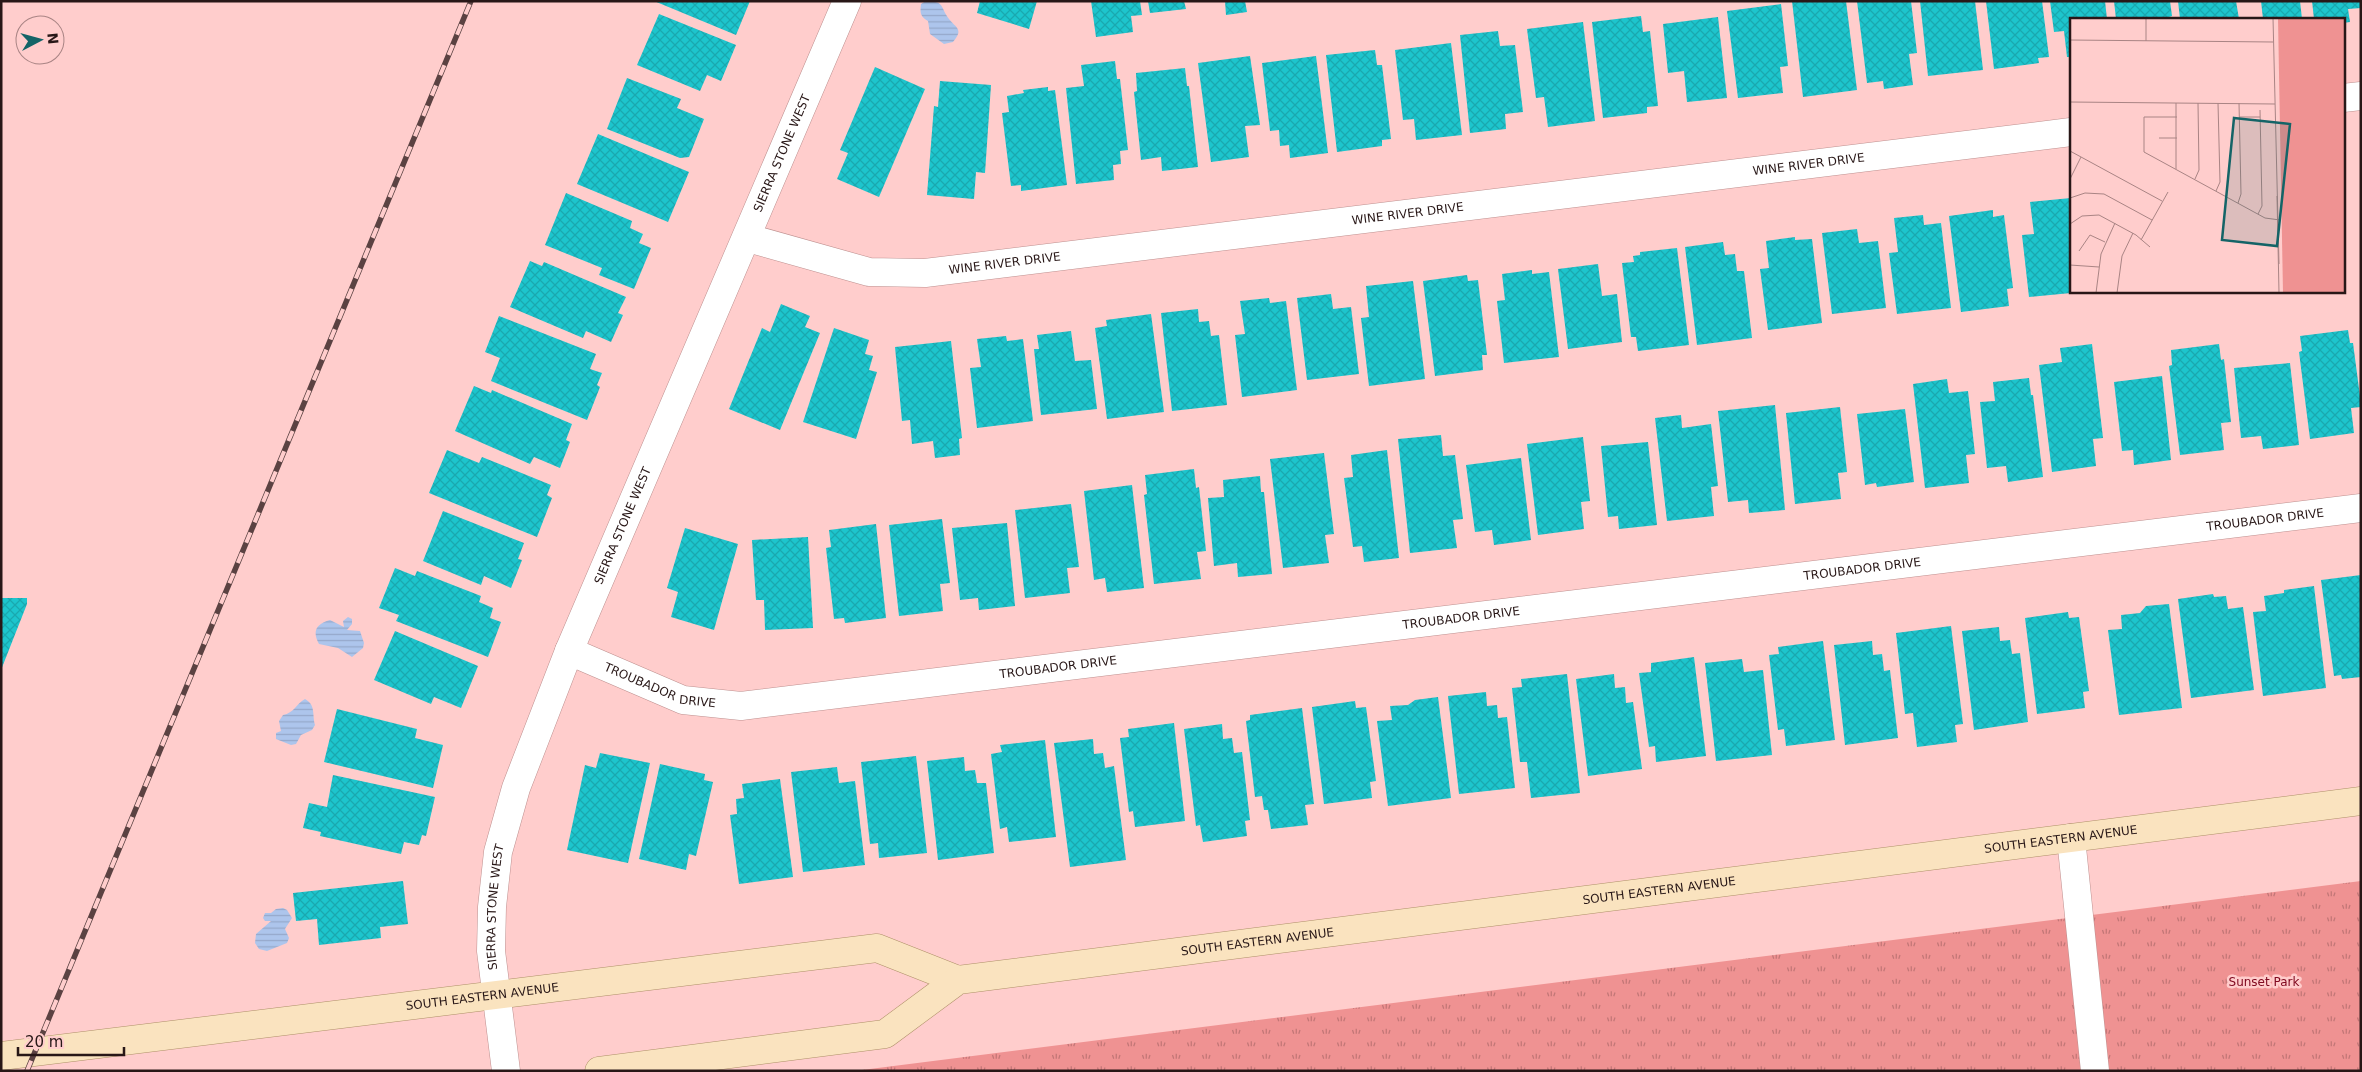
<svg xmlns="http://www.w3.org/2000/svg" width="2362" height="1072" viewBox="0 0 2362 1072" font-family="'DejaVu Sans',sans-serif">
	<style>
		.park { fill: url(#park-tufts) }
		.water { fill: url(#water-rules) }
		.building { fill: url(#building-cross-hatch) }
		.lines { fill: none; stroke-linecap: round; stroke-linejoin: round }
		.minor-casing { stroke: #be908f; stroke-width: 29 }
		.major-casing { stroke: #ae9068; stroke-width: 29 }
		.minor { stroke: #fff; stroke-width: 28 }
		.major { stroke: #fae3bf; stroke-width: 28 }
		.rail-casing { stroke: #5b4242; stroke-width: 5.5 }
		.rail { stroke: #ffcdcc; stroke-width: 4; stroke-dasharray: 11; stroke-linecap: butt }
		.labels { text-anchor: middle; stroke-width: 5; stroke-linejoin: round; paint-order: stroke }
		.street-label { font-size: 12px; fill: #281717; stroke: #ffcdcc }
		.park-label { font-size: 12px; fill: #810a21; stroke: #ffcdcc }
		.inset-road { fill: none; stroke: #a98484; stroke-width: 1 }
		.view { fill: #146467; fill-opacity: 0.15; stroke: #146467; stroke-width: 2.5 }
		.inset-edge { fill: none; stroke: #281717; stroke-width: 2.5 }
	</style>
	<defs>
		<pattern id="park-tufts" width="24" height="20" patternUnits="userSpaceOnUse" patternTransform="scale(1.25)"><rect width="24" height="20" fill="#ef9292"/><path d="M3 7l-1-3M5 7V3M7 7l1-3M15 17l-1-3M17 17v-4M19 17l1-3" fill="none" stroke="#c27676"/></pattern>
		<pattern id="water-rules" width="6" height="5" patternUnits="userSpaceOnUse" patternTransform="scale(1.25)"><rect width="6" height="5" fill="#adc5ec"/><path d="M0 2.5h6" fill="none" stroke="#95a8ca"/></pattern>
		<pattern id="building-cross-hatch" width="8" height="8" patternUnits="userSpaceOnUse" patternTransform="scale(1.25)"><rect width="8" height="8" fill="#1dc5cd"/><path d="M0 0l8 8M0 8l8-8" fill="none" stroke="#1aa8af"/></pattern>
	</defs>
	<rect width="100%" height="100%" fill="#ffcdcc"/>
	<path class="park" d="M2361 881V1071H854L2155 907Z"/>
	<path class="water" d="M926 1C945 1 940 7 949 19 956 28 964 29 953 42L944 44 930 34 928 21C920 16 920 13 921 4Z
		M348 617 352 619V624L347 630 360 631 364 643 363 648 352 657 338 648 319 644C312 631 316 624 330 620L344 627 343 621Z
		M305 699C316 705 312 714 315 725L312 730 301 735 296 744 291 745 276 739V733L281 731 279 721 283 715C294 713 296 704 305 699Z
		M283 908 287 910 292 918 285 929 289 938 287 943 267 951 259 949 255 943 256 934 271 921H265L263 918 265 913H271L276 909Z"/>
	<path class="building" d="M654 1H750L736 35Z
		M980 1H1037L1029 29 977 13Z
		M1091 1H1140L1142 15 1131 16 1133 32 1096 37Z
		M1148 1H1184L1186 9 1150 13Z
		M1225 1H1245L1247 12 1226 15Z
		M1792 1H1846L1857 90 1803 97Z
		M1857 1H1911L1917 53 1909 54 1913 85 1884 89 1883 81 1867 83Z
		M1920 1H1975L1983 70 1928 76Z
		M1986 1H2042L2049 57 2038 58 2039 63 1994 69Z
		M2050 1H2105L2107 19H2071V57H2067L2064 31 2054 32Z
		M2114 1H2170L2172 16 2163 19H2116Z
		M2178 1H2236L2239 19H2180Z
		M2261 1H2300L2302 19H2263Z
		M2312 1H2361V8L2348 9 2350 22 2343 23V19H2314Z
		M1781 4 1788 66 1780 67 1783 93 1738 98 1727 11Z
		M659 14 736 45 721 81 707 75 700 91 637 65Z
		M1641 16 1643 32 1650 31 1658 106 1647 107V113L1603 118 1592 22Z
		M1718 17 1727 98 1687 102 1684 71 1668 73 1663 24Z
		M1583 22 1595 121 1548 127 1544 97 1536 98 1527 29Z
		M1498 31 1500 46 1515 45 1523 112 1505 114 1506 129 1470 133 1460 35Z
		M1451 43 1462 135 1416 140 1414 119 1403 120 1395 50Z
		M1375 50 1377 65H1382L1391 139 1382 140V146L1337 152 1326 55Z
		M1250 56 1260 125 1245 126 1249 157 1211 162 1198 63Z
		M1316 56 1328 153 1290 158 1289 145 1280 146 1279 130 1270 131 1262 63Z
		M1115 61 1117 79H1120L1128 150 1120 151 1121 164 1113 165 1114 180 1076 184 1066 88 1084 86 1081 65Z
		M875 67 925 89 879 197 837 179 848 153 840 150Z
		M1185 68 1187 86H1189L1198 167 1162 171 1161 157 1141 160 1134 92 1137 91 1136 73Z
		M627 78 681 99 677 108 704 119 689 157 680 158 607 129Z
		M940 81 991 85 985 173 976 172 974 199 927 195 934 106 938 107Z
		M1048 87V91L1055 90 1067 185 1021 191V185L1011 186 1002 113 1009 112 1007 96 1024 93 1023 90Z
		M598 134 689 172 668 222 577 184Z
		M566 193 632 221 630 228 643 234 639 243 651 248 634 289 599 275 602 268 545 245Z
		M2071 198V293L2029 297 2022 235 2034 234 2030 202Z
		M1993 210V217L2004 215 2013 288 2007 289 2009 306 1961 312 1949 216Z
		M1923 215 1924 225 1941 223 1951 308 1897 314 1889 253 1898 252 1894 218Z
		M1857 229 1859 243 1878 241 1886 308 1832 314 1822 233Z
		M1795 237V240L1812 239 1822 323 1768 330 1760 269 1769 268 1766 241Z
		M1723 242 1725 255 1735 254 1737 271H1744L1752 338 1697 345 1685 247Z
		M1677 248 1689 345 1638 351 1636 337H1631L1622 263 1634 262 1633 256 1640 255V252Z
		M530 261 542 266 544 262 626 297 618 313 623 315 611 342 586 331 583 338 510 307Z
		M1598 264 1602 296 1617 294 1622 342 1568 349 1558 269Z
		M1532 270V274L1549 272 1559 357 1504 363 1497 301 1505 300 1502 274Z
		M1467 275 1468 281 1478 280 1487 355H1482L1483 370 1435 376 1423 281Z
		M1413 281 1425 379 1369 386 1361 318 1369 317 1366 286Z
		M1331 294 1333 309 1351 307 1359 374 1307 380 1297 298Z
		M1269 298 1270 303 1286 301 1297 390 1242 397 1235 335 1245 334 1240 301Z
		M781 304 810 316 805 327 820 333 780 430 729 409 762 328 770 332Z
		M1198 309 1199 322 1209 321 1211 336 1219 335 1227 405 1172 411 1161 313Z
		M1151 314 1164 412 1107 419 1095 328 1107 326 1106 320Z
		M499 316 596 354 590 369 602 373 597 385 600 387 587 420 491 381 500 358 485 352Z
		M834 328 869 340 865 354 873 356 869 370 877 372 856 439 803 422Z
		M2348 330 2350 343H2353L2361 404V407L2351 408 2354 433 2310 439 2299 352 2302 351 2300 336Z
		M1071 331 1075 361 1091 360 1097 409 1041 415 1034 349H1039L1037 335Z
		M1006 336 1007 341 1023 339 1033 421 977 428 970 368 981 367 977 339Z
		M951 341 962 438 959 439 960 455 935 458 933 441 912 444 910 420 902 421 895 347Z
		M2092 344 2103 438 2093 439 2096 466 2052 472 2039 365 2062 362 2060 348Z
		M2219 344 2221 360 2224 359 2231 422 2221 423 2224 450 2180 455 2169 366 2172 365 2171 350Z
		M2290 363 2299 445 2263 449 2261 436 2241 438 2234 368Z
		M2162 376 2171 460 2134 465 2133 450 2122 451 2114 382Z
		M2029 378 2031 395H2033L2043 477 2008 482 2006 466 1987 468 1980 402 1995 401 1993 382Z
		M1947 379 1949 393 1968 391 1975 454 1966 455 1969 483 1925 488 1913 384Z
		M474 386 491 393 492 390 572 424 566 440 570 442 560 468 534 457 530 464 455 431Z
		M1775 405 1785 510 1749 513 1748 500 1728 502 1718 411Z
		M1840 407 1847 472 1838 473 1841 499 1795 504 1786 413Z
		M1905 409 1914 482 1877 487 1876 483 1865 485 1857 414Z
		M1681 415 1682 428 1711 424 1718 486 1711 487 1714 516 1667 521 1655 418Z
		M1441 435 1443 456 1455 455 1463 519 1453 520 1457 548 1410 553 1398 439Z
		M1583 437 1590 501 1581 502 1584 529 1538 535 1527 444Z
		M1648 442 1657 525 1619 529 1618 516 1608 517 1601 446Z
		M447 450 479 463 482 457 551 485 547 495 552 498 537 537 429 493Z
		M1387 450 1399 558 1364 562 1362 546 1353 547 1344 478 1353 477 1351 455Z
		M1324 453 1334 534 1325 535 1329 563 1283 568 1270 459Z
		M1521 458 1531 540 1494 545 1492 530 1475 532 1466 465Z
		M1194 469 1196 488 1199 487 1206 551 1197 552 1201 579 1154 584 1144 495 1147 494 1145 475Z
		M1260 476 1261 492H1264L1272 574 1238 577 1237 563 1214 566 1208 498 1224 497 1223 480Z
		M1132 485 1144 588 1107 592 1105 578 1094 580 1084 491Z
		M1071 504 1079 567 1067 568 1070 593 1025 598 1015 510Z
		M443 511 524 543 518 559 522 560 511 588 484 576 481 585 423 561Z
		M942 519 950 583 940 584 943 611 899 616 889 525Z
		M1007 523 1015 606 979 610 978 598 960 600 952 528Z
		M876 524 886 618 845 623 844 618 834 619 826 548 831 547 829 530Z
		M685 528 738 544 714 630 671 617 678 592 667 588Z
		M808 537 813 628 765 630 764 600H756L752 540Z
		M395 568 415 576 417 571 481 596 479 602 493 608 490 618 501 622 488 657 396 621 399 615 379 608Z
		M2361 575V677L2342 679 2341 675 2334 676 2321 580Z
		M2314 586 2326 688 2263 696 2253 612 2266 611 2264 596 2284 593V590Z
		M2213 594 2214 597 2226 596 2228 609 2243 607 2254 690 2191 698 2178 599Z
		M1 598H27V604L1 670Z
		M2169 604 2182 708 2119 715 2108 630 2122 629 2121 615 2140 613 2146 606Z
		M2068 612 2069 618 2079 617 2089 691 2083 692 2085 708 2037 714 2025 618Z
		M1951 626 1963 724 1955 725 1957 742 1917 747 1913 713 1905 714 1896 633Z
		M1999 627 2000 641 2010 640 2012 654 2020 653 2028 722 1974 730 1962 631Z
		M395 631 478 666 461 708 434 697 431 704 374 680Z
		M1823 641 1835 740 1786 746 1784 729 1778 730 1769 655 1779 654 1778 647Z
		M1872 641 1873 655 1882 654 1884 671 1890 670 1898 738 1845 745 1834 645Z
		M1694 657 1706 756 1656 762 1655 746 1649 747 1639 673 1651 672V663Z
		M1742 659 1744 672 1763 670 1772 755 1716 761 1705 663Z
		M1567 674 1580 793 1531 798 1527 762H1520L1512 688 1522 687 1521 679Z
		M1614 674 1615 688 1625 687 1626 703 1633 702 1642 769 1588 776 1576 679Z
		M1486 692 1487 706 1497 705 1498 718 1507 717 1515 788 1459 794 1448 696Z
		M1438 697 1451 798 1388 806 1377 721 1392 720 1390 706 1408 705 1415 700Z
		M1355 701 1356 708 1366 707 1376 781 1370 782 1372 798 1324 804 1312 707Z
		M1302 708 1314 804 1305 805 1308 825 1271 829 1268 810H1264L1262 796 1255 797 1246 721 1250 720V715Z
		M337 709 417 729 415 738 443 745 433 788 324 762Z
		M1174 723 1185 821 1135 827 1133 811 1129 812 1120 738 1129 737 1128 729Z
		M1222 724 1223 739 1232 738 1234 753 1242 752 1250 820 1245 821 1247 836 1203 842 1200 825 1196 826 1184 729Z
		M1093 739 1094 754 1103 753 1105 768 1114 766 1126 860 1070 867 1054 743Z
		M1045 740 1056 837 1009 842 1007 827 1000 829 991 754 1002 752 1000 745Z
		M600 753 650 763 628 863 567 850 585 765 596 768Z
		M916 756 927 853 879 858 878 843 870 844 861 762Z
		M964 757 965 771 975 770 977 783H986L994 853 938 860 927 761Z
		M660 764 705 774 704 780 713 782 696 856 689 854 686 870 639 859Z
		M837 767 839 783 855 781 865 865 803 872 791 772Z
		M333 775 435 797 426 836 422 835 419 845 404 842 401 854 320 836 321 832 303 828 309 803 327 807Z
		M780 779 793 877 739 884 730 815 737 814 736 799 744 798 742 784Z
		M403 881 408 924 380 927 381 938 319 945 317 919 296 921 293 893Z"/>
	<g class="lines">
		<g class="minor-casing">
			<g id="minor">
				<path d="M2343 98 2361 96"/>
				<path id="s1" d="M748 238 869 272 925 273 2071 132"/>
				<path id="s2" d="M569 651 683 700 741 706 2361 508"/>
				<path d="M2071 838 2095 1071"/>
				<path id="s3" d="M506 1071 491 951 492 907 498 852 516 788 569 651 847 1"/>
			</g>
		</g>
		<g class="major-casing">
			<g id="major">
				<path id="s4" d="M1 1056 877 948 958 980"/>
				<path id="s5" d="M599 1071 885 1034 958 980 2361 801"/>
			</g>
		</g>
		<use href="#minor" class="minor"/>
		<use href="#major" class="major"/>
		<g class="rail-casing">
			<path id="rail" d="M27 1071 471 1"/>
		</g>
		<use href="#rail" class="rail"/>
	</g>
	<g class="labels">
		<g class="street-label">
			<text dy="4" stroke="none"><textPath href="#s3" startOffset="975">SIERRA STONE WEST</textPath></text>
			<text dy="4" stroke="none"><textPath href="#s1" startOffset="1072">WINE RIVER DRIVE</textPath></text>
			<text dy="4" stroke="none"><textPath href="#s1" startOffset="668">WINE RIVER DRIVE</textPath></text>
			<text dy="4" stroke="none"><textPath href="#s1" startOffset="262">WINE RIVER DRIVE</textPath></text>
			<text dy="4" stroke="none"><textPath href="#s2" startOffset="1718">TROUBADOR DRIVE</textPath></text>
			<text dy="4" stroke="none"><textPath href="#s3" startOffset="570">SIERRA STONE WEST</textPath></text>
			<text dy="4" stroke="none"><textPath href="#s2" startOffset="1312">TROUBADOR DRIVE</textPath></text>
			<text dy="4" stroke="none"><textPath href="#s2" startOffset="908">TROUBADOR DRIVE</textPath></text>
			<text dy="4" stroke="none"><textPath href="#s2" startOffset="502">TROUBADOR DRIVE</textPath></text>
			<text dy="4" stroke="none"><textPath href="#s2" startOffset="98">TROUBADOR DRIVE</textPath></text>
			<text dy="4" stroke="none"><textPath href="#s5" startOffset="1491">SOUTH EASTERN AVENUE</textPath></text>
			<text dy="4" stroke="none"><textPath href="#s5" startOffset="1086">SOUTH EASTERN AVENUE</textPath></text>
			<text dy="4" stroke="none"><textPath href="#s3" startOffset="165">SIERRA STONE WEST</textPath></text>
			<text dy="4" stroke="none"><textPath href="#s5" startOffset="681">SOUTH EASTERN AVENUE</textPath></text>
			<text dy="4" stroke="none"><textPath href="#s4" startOffset="485">SOUTH EASTERN AVENUE</textPath></text>
		</g>
		<g class="park-label">
			<text x="2264" y="986">Sunset Park</text>
		</g>
	</g>
	<g transform="translate(2070 18)">
		<rect width="275" height="275" fill="#ffcdcc"/>
		<path d="M208 0H275V275H213Z" fill="#ef9292"/>
		<path class="inset-road" d="M76 0V23M203 0 209 246M0 22 203 24M0 84 205 86M107 99H74V134L195 200 210 202M169 99H190M89 120H107M0 133 92 183M106 151V85M0 161 11 139M125 161 129 152 128 85M146 173 150 164 148 85M207 178 209 275M0 180 15 175 34 176 82 202M168 185 171 176 169 85M188 196 192 188 190 92M0 206 12 198 29 197 66 217 80 229M71 222 98 174M9 233 20 217 35 224M0 247 29 249M26 275 31 236 45 205M47 275 52 238 63 215"/>
		<path class="view" d="M164 100 220 106 207 228 152 222Z"/>
		<rect width="275" height="275" class="inset-edge"/>
	</g>
	<rect width="2362" height="1072" fill="none" stroke="#281717" stroke-width="5"/>
	<g transform="translate(40 40) rotate(84)"><circle r="24" fill="#ffcdcc" stroke="#a98484"/>
	<path d="M0-4L9 19L0 12L-9 19Z" fill="#146467"/>
	<text y="-8" font-size="14" font-weight="bold" text-anchor="middle" fill="#281717">N</text>
	</g>
	<path d="M18 1047v8h106v-8" fill="none" stroke="#281717" stroke-width="2.5"/>
	<text x="25" y="1047" font-size="15" fill="#281717" stroke="#ffcdcc" stroke-width="4" paint-order="stroke">20 m</text>
</svg>
